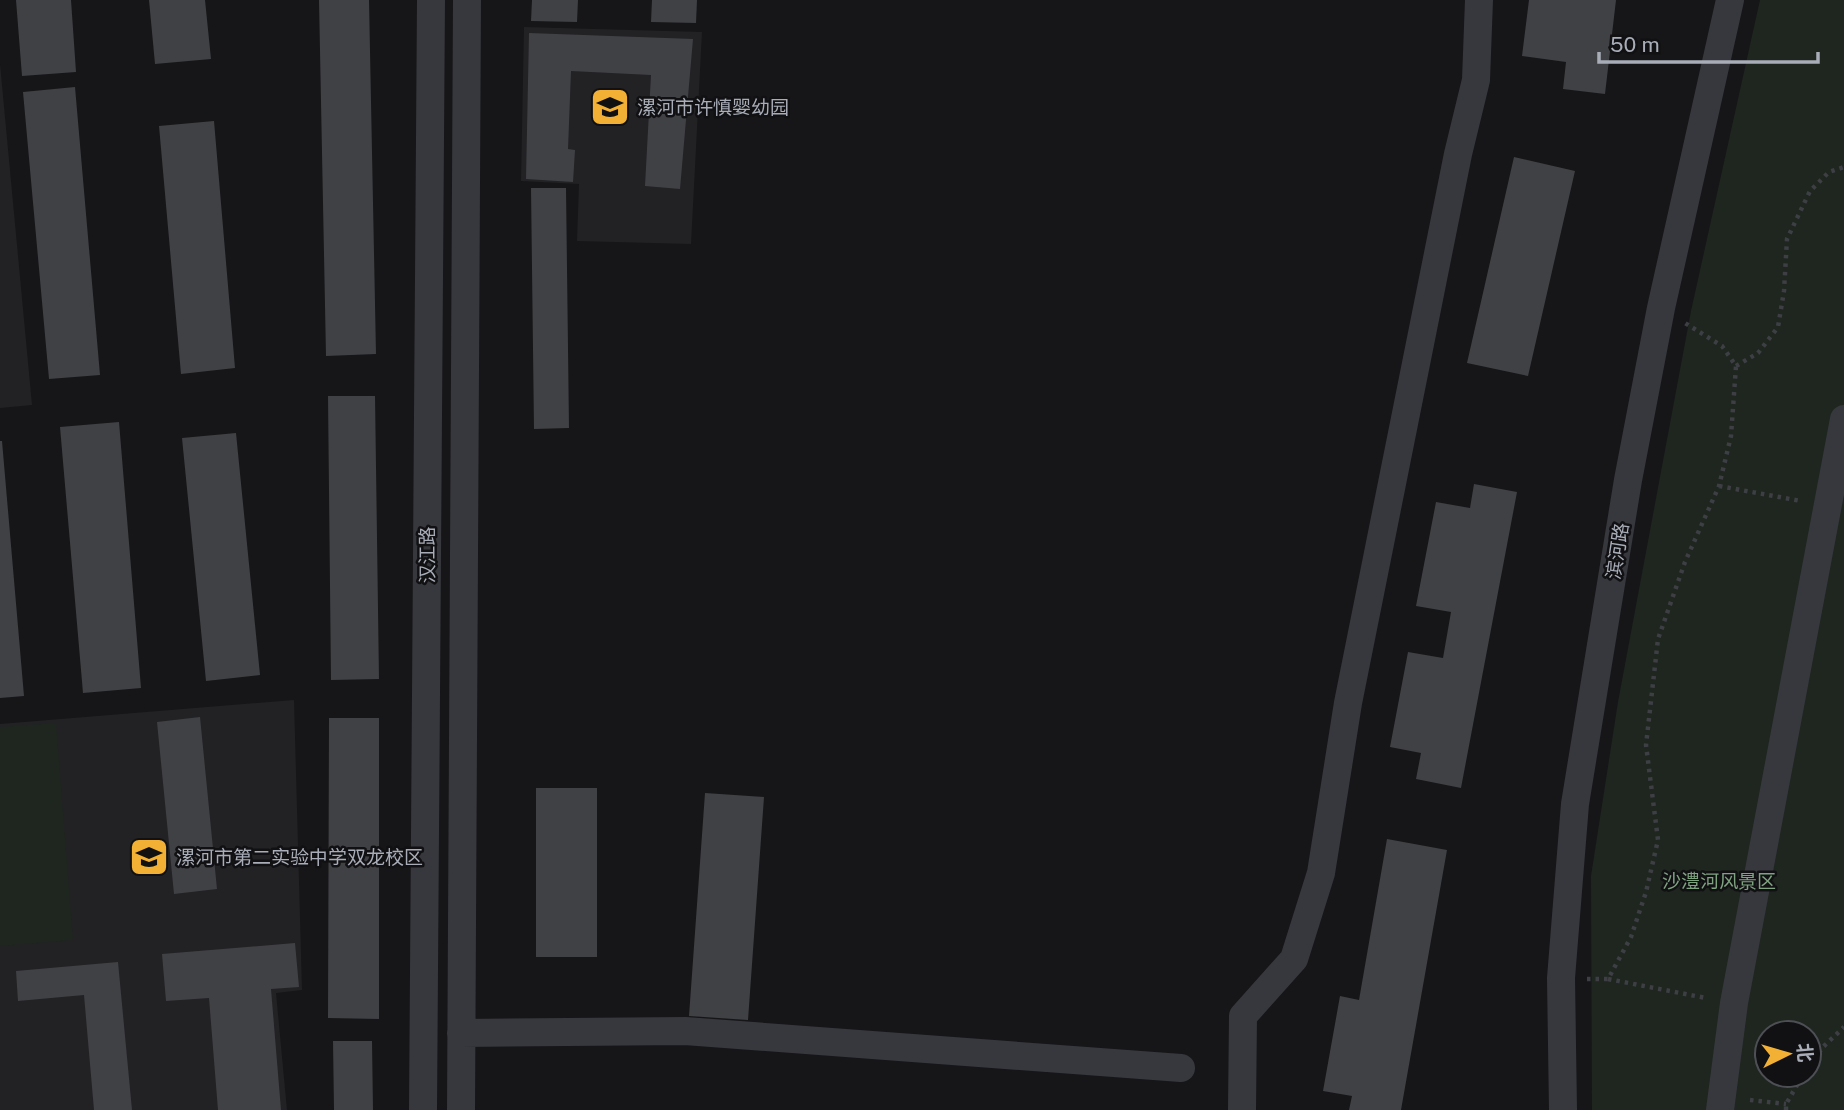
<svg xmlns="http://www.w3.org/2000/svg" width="1844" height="1110" viewBox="0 0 1844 1110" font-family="'Public Sans','Noto Sans SC',sans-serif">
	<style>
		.built { fill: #222225 }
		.green { fill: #1e261f; fill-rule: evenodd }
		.building { fill: #404145 }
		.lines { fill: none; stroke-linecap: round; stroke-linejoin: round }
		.path { stroke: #3d3f44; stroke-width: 4.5; stroke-dasharray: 3.5 5; stroke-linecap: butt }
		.minor { stroke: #37383d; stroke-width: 28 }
		.labels { text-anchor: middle; stroke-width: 5; stroke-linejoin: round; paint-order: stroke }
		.poi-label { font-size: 19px; fill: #a8adb8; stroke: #111113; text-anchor: start }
		.street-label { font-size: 19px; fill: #a8adb8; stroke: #111113 }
		.park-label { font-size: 19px; fill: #7fa381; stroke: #111113 }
	</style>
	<rect width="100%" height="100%" fill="#161618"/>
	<path class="built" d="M524 27 702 32 691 244 577 241 579 184 521 181Z
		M0 64 32 405 0 408Z
		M294 700 302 990 276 993 287 1110H0V724Z"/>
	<path class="green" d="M1760 0H1844V1110H1592L1591 876 1618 702 1691 311ZM1767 1033H1809V1075H1767Z
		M56 723 73 940 0 946V727Z"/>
	<path class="building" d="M16 0H71L76 72 22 76Z
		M149 0H205L211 59 155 64Z
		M319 0H369L376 354 326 356Z
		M532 0H578L577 22 531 21Z
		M652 0H697L696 23 651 22Z
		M1529 0H1616L1605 94 1563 89 1566 62 1522 56Z
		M529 33 693 39 680 189 645 186 651 75 571 71 568 149 575 150 573 182 526 179Z
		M75 87 100 375 49 379 23 92Z
		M214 121 235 368 181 374 159 126Z
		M1514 157 1575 171 1528 376 1467 363Z
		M531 188H566L569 428 534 429Z
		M328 396H375L379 679 331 680Z
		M119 422 141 688 83 693 60 427Z
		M236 433 260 675 206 681 182 438Z
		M0 441H2L24 696 0 698Z
		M1474 484 1517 492 1461 788 1416 779 1421 753 1390 747 1408 652 1443 658 1451 612 1416 606 1436 502 1470 508Z
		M200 717 217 889 174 894 157 722Z
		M329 718H379V1019L328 1018Z
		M536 788H597V957H536Z
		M705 793 764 797 748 1020 689 1016Z
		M1387 839 1447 850 1401 1110H1349L1352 1096 1323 1091 1340 996 1359 1000Z
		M295 943 299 987 271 989 281 1110H218L209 998 166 1001 162 954Z
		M118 962 132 1110H94L84 995 18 1001 16 971Z
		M333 1041H372L373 1110H334Z"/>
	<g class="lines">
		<path class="path" d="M1736 366 1758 353 1778 327 1784 291 1787 239 1810 191 1829 172 1844 167
			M1719 486 1801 501
			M1587 979H1608L1631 937 1646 892 1658 840 1646 745 1658 639 1685 562 1719 486 1731 436 1736 366 1722 346 1685 323
			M1608 979 1706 998
			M1809 1067 1823 1047 1844 1027
			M1750 1100 1786 1104
			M1786 1110V1104L1803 1075"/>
		<path class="minor" d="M461 1033 685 1031 1181 1068
			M423 1110 431 0
			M461 1110 467 0
			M1242 1110 1243 1016 1294 959 1321 873 1348 703 1458 154 1476 80 1479 0
			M1563 1110 1561 978 1575 804 1628 480 1661 308 1730 0
			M1720 1110 1734 1003 1844 419"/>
	</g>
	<defs>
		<g id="school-square" transform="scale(2.0125)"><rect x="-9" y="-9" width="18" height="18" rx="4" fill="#f2b134" stroke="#111113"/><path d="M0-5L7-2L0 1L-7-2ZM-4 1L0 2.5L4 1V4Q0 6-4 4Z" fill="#111"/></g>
	</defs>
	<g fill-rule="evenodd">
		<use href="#school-square" x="610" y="107"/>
		<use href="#school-square" x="149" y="857"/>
	</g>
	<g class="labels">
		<g class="poi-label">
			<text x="637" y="114">漯河市许慎婴幼园</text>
			<text x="176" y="864">漯河市第二实验中学双龙校区</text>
		</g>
		<g class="street-label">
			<text transform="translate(1617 551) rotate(-81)" y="7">滨河路</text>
			<text transform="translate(427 555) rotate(-90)" y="7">汉江路</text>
		</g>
		<g class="park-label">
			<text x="1719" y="888">沙澧河风景区</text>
		</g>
	</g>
	<g transform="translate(1788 1054) rotate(85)"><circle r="33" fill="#111113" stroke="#4d4f55" stroke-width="2"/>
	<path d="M0-5L12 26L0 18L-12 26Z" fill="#f2b134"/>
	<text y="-10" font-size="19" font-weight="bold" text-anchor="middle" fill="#a8adb8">北</text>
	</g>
	<path d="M1599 52v10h219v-10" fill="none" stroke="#a8adb8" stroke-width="3.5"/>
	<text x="1610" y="52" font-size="21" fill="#a8adb8" stroke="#111113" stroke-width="5" paint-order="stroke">50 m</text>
</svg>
